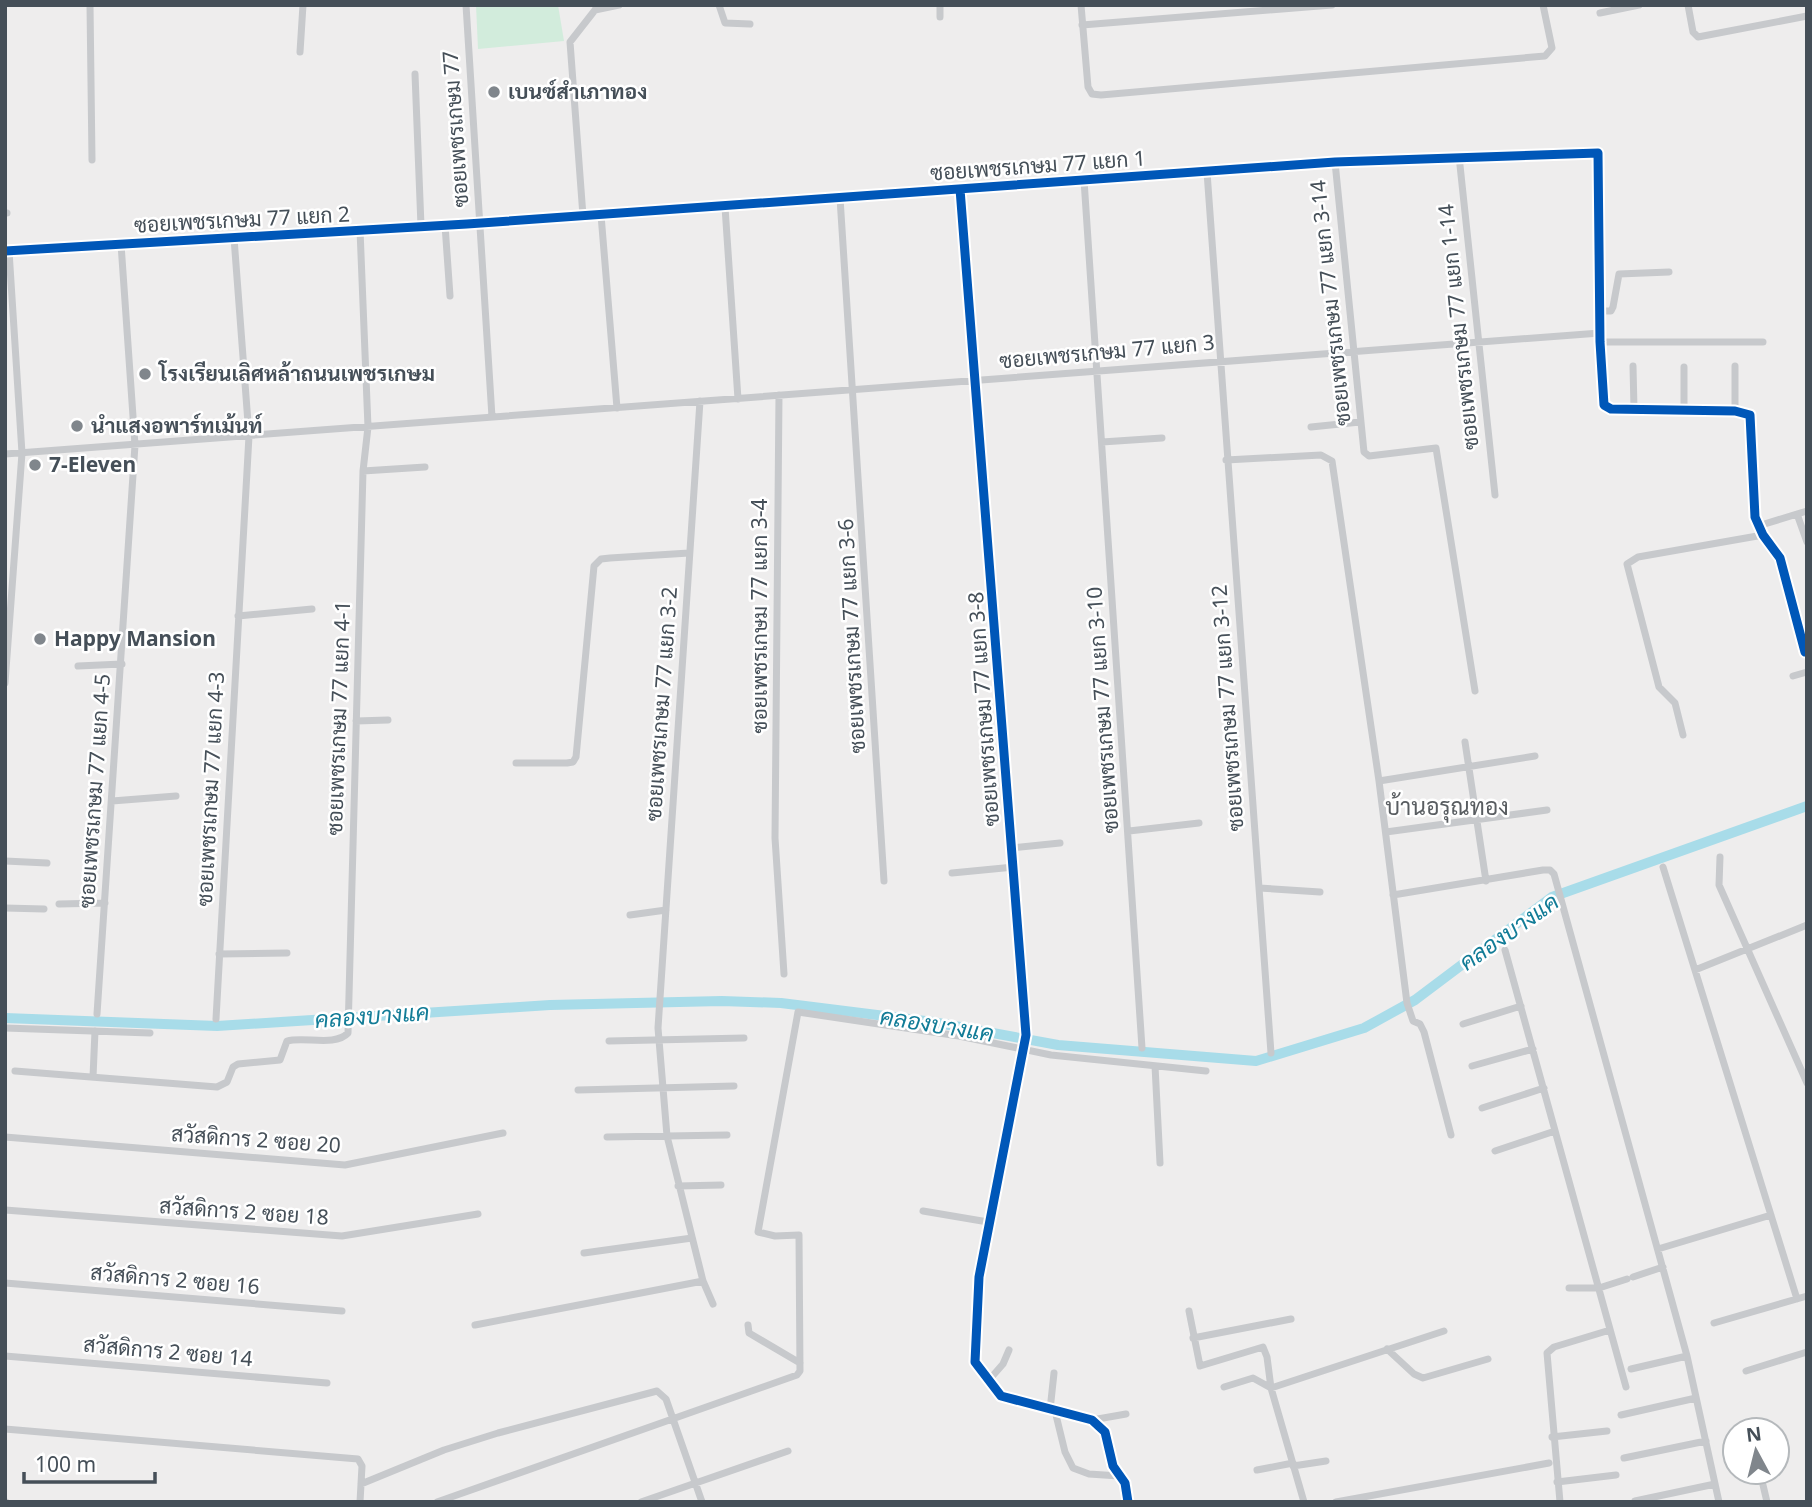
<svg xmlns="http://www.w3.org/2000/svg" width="1812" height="1507" viewBox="0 0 1812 1507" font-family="'Noto Sans',Sarabun,sans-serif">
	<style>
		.green { fill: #d2ecdc }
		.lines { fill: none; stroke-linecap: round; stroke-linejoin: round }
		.canal { stroke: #a8dce9; stroke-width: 10 }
		.street { stroke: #c7c9cc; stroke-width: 7 }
		.cycleway-casing { stroke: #fff; stroke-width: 13 }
		.cycleway { stroke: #0057b8; stroke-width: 9 }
		.poi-dot { fill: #80868c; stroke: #fff; stroke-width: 2.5 }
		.labels { text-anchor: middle; stroke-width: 5; stroke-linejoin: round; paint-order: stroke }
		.poi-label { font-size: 21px; font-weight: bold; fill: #454f58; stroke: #fff; text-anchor: start }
		.street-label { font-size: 21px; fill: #454f58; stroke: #fff }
		.neighbourhood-label { font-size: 23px; fill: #595d61; stroke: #fff }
		.water-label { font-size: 23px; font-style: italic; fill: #127c97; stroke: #fff }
	</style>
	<rect width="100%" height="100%" fill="#eeeded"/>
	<path class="green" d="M476 5H558L564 41 478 49Z"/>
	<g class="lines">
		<path class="canal" d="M5 1018 217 1026 550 1005 722 1001 781 1003 933 1022 1058 1045 1256 1061 1364 1028 1415 1000 1552 897 1807 806"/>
		<path class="street" d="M90 5 92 160
			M466 5 492 417
			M719 5 725 23 750 24
			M940 5V17
			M1081 5 1088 87 1092 94 1101 95 1545 56 1552 48 1543 5
			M1688 5 1693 32 1698 37 1807 16
			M595 10 619 5
			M1600 13 1639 5
			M1082 25 1332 5
			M300 52 303 5
			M415 74 421 226
			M1459 156 1495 495
			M1335 162 1364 452 1369 456 1436 448 1475 691
			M1207 172 1271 1053
			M1084 180 1142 1048
			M960 189 1026 1035 979 1277 975 1362 1001 1396 1092 1420 1105 1432 1113 1466 1125 1483 1128 1502
			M840 198 884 881
			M725 207 738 399
			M5 213H7
			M601 215 617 408
			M583 216 570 42 595 10
			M445 225 450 296
			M5 251 467 224 1335 162 1598 153 1600 342 1604 405 1611 409 1735 411 1750 415 1755 517 1763 535 1780 558 1805 652
			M1600 311H1611L1613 307 1619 274 1669 272
			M1600 342H1763
			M1633 366 1634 409
			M1735 366V411
			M1684 367V410
			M779 395 775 838 784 974
			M700 401 658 1028 667 1136 703 1281 713 1304
			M1311 427 1360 422
			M1102 442 1162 438
			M5 454 1600 333
			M1226 460 1321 455 1332 461 1379 781 1407 1003 1413 1021 1420 1024 1424 1032 1451 1135
			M363 471 425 467
			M1797 514 1807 542
			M1758 526 1807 511
			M238 616 312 609
			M78 666 122 664
			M1793 676 1807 672
			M5 683 22 453 9 251
			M356 721 388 720
			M1683 735 1675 703 1659 687 1627 564 1638 557 1763 535
			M1465 742 1486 881
			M516 763H567L573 762 576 757 594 566 601 559 610 558 689 553
			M1379 781 1535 756
			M112 801 176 796
			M1129 831 1199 823
			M1386 832 1547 810
			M1012 848 1060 843
			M1720 857 1719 885 1807 1083
			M5 861 47 863
			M1663 867 1797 1299
			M952 873 1014 867
			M1259 888 1320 892
			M1393 895 1543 870H1550L1554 874 1687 1356 1719 1502
			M59 904 105 903
			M5 908 44 909
			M630 915 666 910
			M1505 950 1626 1387
			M219 954 287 953
			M1695 970 1807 925
			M97 1014 135 445 121 244
			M216 1019 249 436 234 238
			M1463 1024 1521 1006
			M5 1028 150 1033
			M609 1041 744 1038
			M1155 1066 1160 1163
			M1472 1066 1533 1049
			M15 1071 217 1087 227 1082 233 1067 238 1064 280 1060 287 1041C304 1036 335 1047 348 1033L363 471 368 427 360 230
			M93 1077 95 1031
			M578 1090 734 1086
			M1482 1108 1544 1088
			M5 1137 345 1165 503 1133
			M607 1137 727 1135
			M1495 1151 1555 1131
			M678 1186 721 1185
			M5 1210 342 1236 478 1214
			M923 1211 988 1222
			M1658 1249 1771 1215
			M584 1253 692 1238
			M1633 1277 1663 1267
			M5 1283 342 1311
			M1569 1288H1599L1627 1279
			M1189 1311 1200 1366 1263 1347 1267 1357 1271 1388 1444 1331
			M1714 1323 1807 1296
			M475 1325 703 1281
			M748 1325 749 1333 800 1363
			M1193 1338 1291 1319
			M1387 1349 1414 1374 1423 1378 1488 1359
			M5 1356 327 1383
			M1631 1369 1687 1356
			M1746 1371 1807 1352
			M989 1380 1003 1364 1009 1350
			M1224 1387 1253 1378 1271 1388 1304 1502
			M1050 1410 1054 1373
			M1055 1411 1065 1452 1073 1468 1089 1474 1119 1476
			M1621 1415 1696 1398
			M1092 1420 1126 1414
			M5 1429 358 1459 362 1466 360 1502
			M1552 1437 1607 1431
			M1624 1458 1706 1441
			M1293 1466 1326 1461
			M1257 1470 1293 1463
			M1557 1482 1616 1475
			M361 1484 444 1450 498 1433 657 1391 666 1399 702 1502
			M1763 1485 1767 1502
			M1635 1501 1715 1484
			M5 1502H6
			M437 1502 797 1375 800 1371 799 1235 775 1236 758 1232 798 1012 959 1036 1051 1055 1206 1071
			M641 1502 788 1451
			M1336 1502 1549 1463
			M1560 1502 1547 1353 1554 1347 1610 1330"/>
		<g class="cycleway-casing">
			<path id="cycleway" d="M960 189 1026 1035 979 1277 975 1362 1001 1396 1092 1420 1105 1432 1113 1466 1125 1483 1128 1502
				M5 251 467 224 1335 162 1598 153 1600 342 1604 405 1611 409 1735 411 1750 415 1755 517 1763 535 1780 558 1805 652"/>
		</g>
		<use href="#cycleway" class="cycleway"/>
	</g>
	<g class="poi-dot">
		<circle cx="494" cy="92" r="7"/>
		<circle cx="145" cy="374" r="7"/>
		<circle cx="77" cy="426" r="7"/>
		<circle cx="35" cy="465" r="7"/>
		<circle cx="40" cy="639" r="7"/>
	</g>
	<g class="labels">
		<g class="poi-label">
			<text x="508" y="99">เบนซ์สำเภาทอง</text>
			<text x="159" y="381">โรงเรียนเลิศหล้าถนนเพชรเกษม</text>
			<text x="91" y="433">นำแสงอพาร์ทเม้นท์</text>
			<text x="49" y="472">7-Eleven</text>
			<text x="54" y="646">Happy Mansion</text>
		</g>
		<g class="street-label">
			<text transform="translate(456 129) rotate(-94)" y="7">ซอยเพชรเกษม 77</text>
			<text transform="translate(1038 166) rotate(-4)" y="7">ซอยเพชรเกษม 77 แยก 1</text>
			<text transform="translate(242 220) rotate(-3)" y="7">ซอยเพชรเกษม 77 แยก 2</text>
			<text transform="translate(1331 303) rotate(-96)" y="7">ซอยเพชรเกษม 77 แยก 3-14</text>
			<text transform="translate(1459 327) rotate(-96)" y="7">ซอยเพชรเกษม 77 แยก 1-14</text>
			<text transform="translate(1107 352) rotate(-5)" y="7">ซอยเพชรเกษม 77 แยก 3</text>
			<text transform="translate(760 616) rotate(-90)" y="7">ซอยเพชรเกษม 77 แยก 3-4</text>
			<text transform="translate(852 636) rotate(-93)" y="7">ซอยเพชรเกษม 77 แยก 3-6</text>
			<text transform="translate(662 704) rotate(-86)" y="7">ซอยเพชรเกษม 77 แยก 3-2</text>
			<text transform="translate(1228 708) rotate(-94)" y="7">ซอยเพชรเกษม 77 แยก 3-12</text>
			<text transform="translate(984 709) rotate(-94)" y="7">ซอยเพชรเกษม 77 แยก 3-8</text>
			<text transform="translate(1103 710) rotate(-94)" y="7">ซอยเพชรเกษม 77 แยก 3-10</text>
			<text transform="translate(339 718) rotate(-88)" y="7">ซอยเพชรเกษม 77 แยก 4-1</text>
			<text transform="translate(211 789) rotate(-87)" y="7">ซอยเพชรเกษม 77 แยก 4-3</text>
			<text transform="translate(95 791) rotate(-86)" y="7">ซอยเพชรเกษม 77 แยก 4-5</text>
			<text transform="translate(256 1140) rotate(4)" y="7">สวัสดิการ 2 ซอย 20</text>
			<text transform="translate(244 1212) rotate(4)" y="7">สวัสดิการ 2 ซอย 18</text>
			<text transform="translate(175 1280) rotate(5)" y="7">สวัสดิการ 2 ซอย 16</text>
			<text transform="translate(168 1352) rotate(5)" y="7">สวัสดิการ 2 ซอย 14</text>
		</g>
		<g class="neighbourhood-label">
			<text x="1447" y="815">บ้านอรุณทอง</text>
		</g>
		<g class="water-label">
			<text transform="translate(1509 932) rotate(-35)" y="8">คลองบางแค</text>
			<text transform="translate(372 1016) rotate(-4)" y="8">คลองบางแค</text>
			<text transform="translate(937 1025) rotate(9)" y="8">คลองบางแค</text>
		</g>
	</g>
	<rect width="1812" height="1507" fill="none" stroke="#454f58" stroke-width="14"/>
	<g transform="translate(1756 1451) rotate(353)"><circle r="33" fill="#ffffff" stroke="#b5b9bc" stroke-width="2"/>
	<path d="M0-5L12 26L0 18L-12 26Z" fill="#80868c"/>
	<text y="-10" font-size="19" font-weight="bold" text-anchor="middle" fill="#454f58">N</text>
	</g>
	<path d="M24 1472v10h131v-10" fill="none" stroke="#454f58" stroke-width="3.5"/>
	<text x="35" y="1472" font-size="21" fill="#454f58" stroke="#ffffff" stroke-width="5" paint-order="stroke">100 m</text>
</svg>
